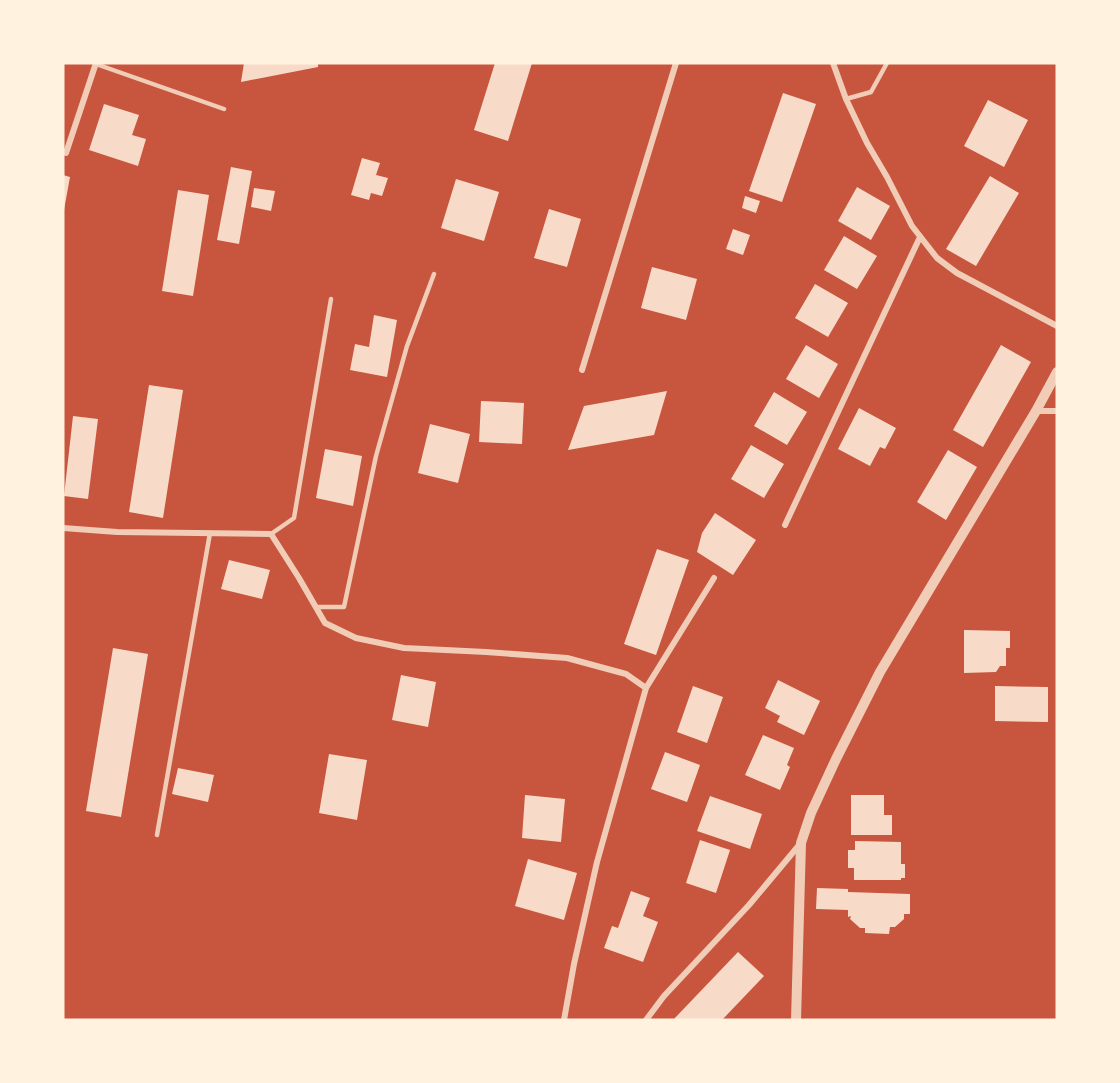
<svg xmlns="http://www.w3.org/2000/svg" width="1120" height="1083" viewBox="0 0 1120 1083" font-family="Jost,sans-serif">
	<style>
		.building { fill: #f7dbc8 }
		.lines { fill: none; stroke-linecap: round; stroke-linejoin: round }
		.service { stroke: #f1ccb7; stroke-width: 4.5 }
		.minor { stroke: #f1ccb7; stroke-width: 6 }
		.tertiary { stroke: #f1ccb7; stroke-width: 10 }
	</style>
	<rect width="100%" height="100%" fill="#c8553d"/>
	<path class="building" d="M244 63H318V67L241 82Z
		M495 63H532L508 141 474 130Z
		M783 93 816 104 782 202 749 191Z
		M988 100 1028 120 1004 167 964 146Z
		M104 104 139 115 132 135 146 139 138 166 89 150Z
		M362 158 380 163 376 175 388 178 382 196 371 193 369 200 351 195Z
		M231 167 252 171 239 244 217 240Z
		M63 175 70 177 64 210H63Z
		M990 176 1019 193 976 266 946 249Z
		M456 179 499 192 484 241 441 228Z
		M857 187 890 206 871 240 838 221Z
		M254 188 275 191 271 211 251 207Z
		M178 190 209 195 193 296 162 291Z
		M745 196 760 201 756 213 742 208Z
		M549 209 581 219 567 267 534 258Z
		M733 229 750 235 743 255 726 249Z
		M844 236 877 256 857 289 824 270Z
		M652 267 697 279 686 320 641 308Z
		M815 284 848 303 828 337 795 318Z
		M374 315 397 320 387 377 350 370 355 344 369 347Z
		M806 345 838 364 819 398 786 379Z
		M1001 345 1031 362 983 447 953 430Z
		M149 385 183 390 163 518 129 512Z
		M667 391 654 435 568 450 584 406Z
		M774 392 807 412 787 445 754 426Z
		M481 401 524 403 522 444 479 442Z
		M859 408 896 428 885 449 880 447 870 466 838 449Z
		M73 416 98 419 88 499 64 496Z
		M430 424 470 434 458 483 418 473Z
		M751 445 784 464 764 498 731 479Z
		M325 449 362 456 353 506 316 498Z
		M948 450 977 467 946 520 917 502Z
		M715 513 756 540 733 575 697 552 702 533Z
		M657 549 689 560 656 655 624 644Z
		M229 560 270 570 262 599 221 589Z
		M964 630 1010 631V648H1006V666H1000L996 672 964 673Z
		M113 648 148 654 121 817 86 811Z
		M401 675 436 682 428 727 392 720Z
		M778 680 820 701 804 735 777 722 780 716 765 708Z
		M693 686 723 697 707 743 677 732Z
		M995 686 1048 687V722L995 721Z
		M763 735 794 748 787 765 790 767 780 790 745 775Z
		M665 752 700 765 687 802 651 789Z
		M329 754 367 760 357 820 319 813Z
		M178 768 214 775 208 802 172 794Z
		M525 795 565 799 561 842 522 838Z
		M851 795H884V815H892V835H851Z
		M710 796 762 814 750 849 697 831Z
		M700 840 730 850 716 893 686 883Z
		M855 841 901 842V864H905V878H901V880H854V868H848V850H855Z
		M528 859 577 873 564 920 515 906Z
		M817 888 848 889V892L910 894V914H904V919L895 927H890L889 934 865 933V928H860L850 919 851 916 848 917V910L816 909Z
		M631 891 650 898 643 916 658 922 643 962 604 948 612 926 618 928Z
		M738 952 764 976 722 1020H673Z"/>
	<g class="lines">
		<path class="service" d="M96 64 224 109
			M846 99 871 92 887 63
			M271 534 294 518 331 299
			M316 607H344L376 456 407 346 434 274
			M157 835 210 533"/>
		<path class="minor" d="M833 63 846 99 867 143 887 177 912 226 937 258 957 273 1057 326
			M63 152 66 153 96 63
			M582 370 676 63
			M1036 411H1057
			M785 525 920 237
			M63 528 117 532 271 534 299 578 325 623 356 638 404 648 486 652 567 658 626 674 646 688
			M564 1020 574 964 597 862 646 688 714 578
			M646 1020 664 996 749 905 800 844"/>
		<path class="tertiary" d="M796 1020 801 843 811 813 836 759 880 672 1036 411 1057 372"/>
	</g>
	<rect width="1120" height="1083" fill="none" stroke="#fff3e0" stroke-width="129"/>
</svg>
